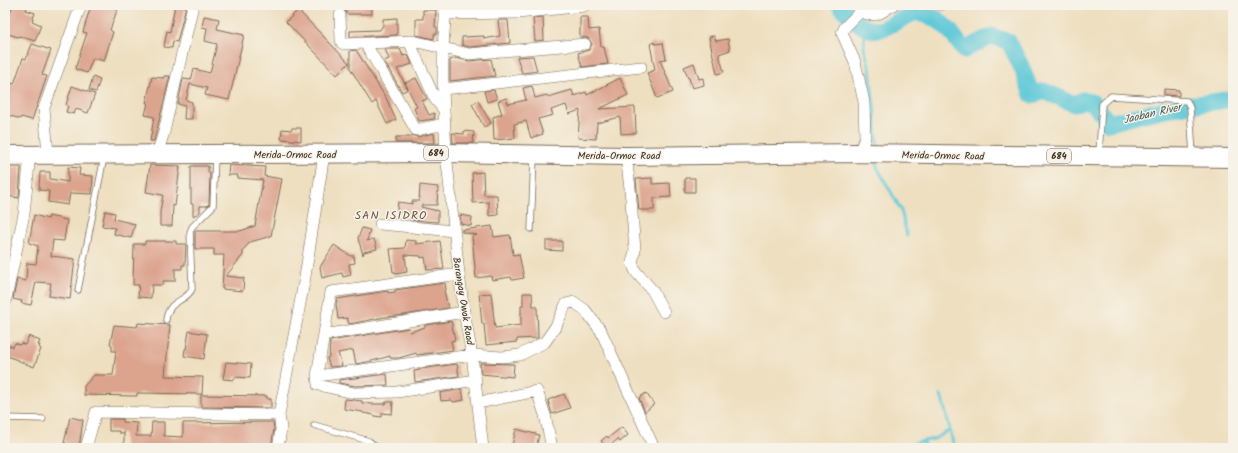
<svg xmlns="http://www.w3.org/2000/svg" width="1238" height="453" viewBox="0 0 1238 453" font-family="Kalam,sans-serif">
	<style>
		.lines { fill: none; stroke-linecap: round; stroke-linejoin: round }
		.stream { stroke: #5dc8d7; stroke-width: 3 }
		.river { stroke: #5dc8d7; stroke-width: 17 }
		.building { fill: #dca38d }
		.service-casing { stroke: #7a6957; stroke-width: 7 }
		.minor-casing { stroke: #7a6957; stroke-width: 12 }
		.trunk-casing { stroke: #7a6957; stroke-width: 20 }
		.service { stroke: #fff; stroke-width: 5.5 }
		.minor { stroke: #fff; stroke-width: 11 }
		.trunk { stroke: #fff; stroke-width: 18 }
		.labels { text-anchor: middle; stroke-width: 3; stroke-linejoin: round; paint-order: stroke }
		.shield { fill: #f7f3e8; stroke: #73665b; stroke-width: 1 }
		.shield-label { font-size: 9px; font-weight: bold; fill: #3b2a1e }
		.street-label { font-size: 10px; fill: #3b2a1e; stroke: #f7f3e8 }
		.water-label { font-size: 11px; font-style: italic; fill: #455956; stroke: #f7f3e8 }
		.quarter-label { font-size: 12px; letter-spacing: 1px; fill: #735445; stroke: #f7f3e8 }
	</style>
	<rect width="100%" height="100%" fill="#f7f3e8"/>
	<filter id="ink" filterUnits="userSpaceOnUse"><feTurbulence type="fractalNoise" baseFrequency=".025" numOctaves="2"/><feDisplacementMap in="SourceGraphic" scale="8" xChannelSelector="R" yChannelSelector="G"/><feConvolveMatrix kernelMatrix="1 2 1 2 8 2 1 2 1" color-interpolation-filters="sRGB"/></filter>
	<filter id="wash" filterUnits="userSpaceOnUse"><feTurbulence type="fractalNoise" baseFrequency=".012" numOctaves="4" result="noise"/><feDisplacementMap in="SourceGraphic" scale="16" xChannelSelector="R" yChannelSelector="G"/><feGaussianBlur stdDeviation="0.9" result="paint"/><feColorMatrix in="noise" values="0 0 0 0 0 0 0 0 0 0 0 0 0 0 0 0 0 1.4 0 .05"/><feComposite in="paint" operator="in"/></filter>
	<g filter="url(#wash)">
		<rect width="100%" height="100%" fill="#eedfc0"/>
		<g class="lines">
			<path class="stream" d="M865 28 864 47 870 69 878 147
				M877 158V167L901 210 907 236
				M941 395 948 421 954 448
				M906 448 909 445 924 441
				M924 448V441L934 439 950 430"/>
			<path class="river" d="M840 5C849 16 863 31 878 30 885 29 907 16 915 12L937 19 950 31 964 50 992 36 1009 42 1022 68 1032 95 1044 91 1074 104 1083 100 1093 103 1109 123 1164 109 1233 99"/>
		</g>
		<g id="blocks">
			<path class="building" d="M13 5H28L26 10 35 13 32 21 41 25 35 41 19 36 18 37 5 33V24Z
				M91 5H119L110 30 113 32 104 61 93 58 87 73 75 69 87 33 83 32Z
				M175 5 186 6 177 42 173 41 172 48 164 47 167 31 170 32Z
				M345 5H372V14H347L345 10Z
				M298 10 349 63 337 75 286 22Z
				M423 10H436L435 27H437V34H434V39L416 35V19H423Z
				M204 16 219 19 217 29 244 35 229 100 205 95 207 88 190 84 186 100 192 102V119H184L185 106 178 104 183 79 191 80 194 69 210 73 217 44 205 41 207 28 202 27Z
				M543 17 544 40 535 41 533 18Z
				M580 17H588L589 30 599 29 601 47H604L608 64 582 67 578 53 589 50 592 44 588 38 580 37Z
				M397 18V35L350 37V31L380 30 383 25V19Z
				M498 20H508L510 43 470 47 462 45V37L484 36V39L500 36Z
				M714 36 716 41 728 39 730 50 719 54 724 72 717 74 709 37Z
				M654 42 655 44 663 43 666 59 660 60 673 92 657 98 647 73 655 70 650 44Z
				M32 44 51 50 42 75 47 76 32 120 21 117 20 119 5 114 10 97 5 96V81L14 84 23 58 26 59Z
				M385 49H400L403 56 408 55 412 64 397 69 408 89 402 92 384 61 389 59Z
				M356 50 386 98 396 120 387 124 376 101 372 104 350 68V51Z
				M533 56 537 71 522 73 517 57Z
				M455 58 469 61 491 59 495 76 450 81V60Z
				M694 63 699 79 703 78 704 85 692 88 689 78H688L684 67Z
				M164 76H170L154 141H150L154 117 145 115 148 103H146L152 77 164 78Z
				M93 77 100 80 96 92 89 90Z
				M416 78 427 99 422 101 429 115 434 113 435 119 419 121 414 108 417 107 405 83Z
				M620 78 628 95 599 109 635 107 636 133 621 134 620 117 597 123 596 139 578 138 580 110 569 114 566 105 551 110 553 115 538 119 543 134 531 138 526 121 514 124 515 138 494 140 493 117 502 114 498 101 506 98 508 104 526 100 523 88 532 86 535 98 547 95 548 97 572 90 574 96 586 92 587 95Z
				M72 86 95 94 88 113 76 109 74 114 66 112 68 106 66 105Z
				M1164 89 1179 90V96L1164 95Z
				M494 90 497 99 487 102 484 91Z
				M478 101 491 123 484 127 472 104Z
				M292 128H301V141L281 139 282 129 291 130Z
				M464 131 474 132 473 143H453L452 133 464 134Z
				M434 133 435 143H396V137H411L412 135 417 137Z
				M150 165 180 166 175 206 173 205 172 226H160V212L163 195 146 192Z
				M229 165 265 167 264 176 282 179 271 236 250 242 243 250V255L226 276 244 278 243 291 222 289 224 255H214V249H195V231H240L255 226 263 180 237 178 238 175H228Z
				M191 166H208V173H210L209 204 207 206H200V212L193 216V204H191Z
				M5 167H21L19 198 7 196 8 182H5Z
				M68 167 80 168 79 175 93 176 92 194 70 193 68 205 48 202 49 191 39 190 40 172H50V179L68 182Z
				M483 172 484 195H497L498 215 489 216V202L473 203 472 173Z
				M652 178V184L670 183 671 197 654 198V210H639L636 179Z
				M685 178H695V192H685Z
				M420 185 438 187 437 205H422L421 207 438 211V222L410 220 411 214 397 211 398 202 412 204V201H419Z
				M105 211 115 213 114 219 135 224 131 238 114 234 115 228 102 226Z
				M34 215 48 219 49 216 67 220 64 241 53 240 51 256 75 259 70 299 49 296 51 283 36 282 31 305 21 303 22 301 13 299 17 279 26 281 27 263 36 264 38 246 29 243Z
				M460 215 472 217 471 226 461 224Z
				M492 226 494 237 510 235 513 255 519 254 524 278 512 280 511 277 492 280 491 276 476 278 472 236 477 235 462 232V230Z
				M362 228 370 230 367 241 374 239 377 249 364 252 363 255 358 238Z
				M406 240 416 241V244L440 241 444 269 427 270 425 257 421 258V256L405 255 407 272 396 274V272H393L390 249 405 248Z
				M145 241H176V244H186L185 265H182V269H175V281H163V285H152L151 298 138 297 139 285H133L134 244H145Z
				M546 241H562V251L546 250Z
				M334 245 351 256H354L355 263 349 264 351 275 343 277 342 273 322 278 320 267Z
				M445 283 446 290H444L448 308 398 316 385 317 349 324 347 318 338 319 336 304 337 299 388 291V293L395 292V290Z
				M491 293 495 328 521 325V306H523V293H532L533 306H537L538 338 517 339V342L486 345 484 324H482L479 294Z
				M451 321 455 340 451 341 453 350 417 355 416 353 399 358H390V356L372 361 356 364 353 350 338 353 342 366 330 367 327 358 329 357 330 341 409 328 410 332 425 327V325Z
				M138 323 170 325 165 376 203 377 202 394 137 393V396L84 395V386L94 375H113L116 351H112V345L110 344 114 325 137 327Z
				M189 331 207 334 204 359 184 356 185 349H186Z
				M29 336 40 341 38 345H40L39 347 41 349 34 367 5 355 9 345 13 347 15 343 20 345 21 343 25 345Z
				M226 362 251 364 250 378 235 377 234 380 223 379Z
				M480 363 514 364 513 377 481 374Z
				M457 364 459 376 415 382 414 371 420 370V369Z
				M387 374 388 385 355 386 339 383V380Z
				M462 389 464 400 453 402 452 400 441 401 440 393Z
				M646 393 654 404 645 412 639 398Z
				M564 394 570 408 552 414 548 400Z
				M201 395 267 396V399H271V408L201 407Z
				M345 399 362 401V403L372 404H385L386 402H393L392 414 382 413V417L374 416V415L363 413V412L344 409Z
				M70 417 83 420 79 448H65L66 443H64Z
				M109 419H123V422L137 423 136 436H151L152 422H164V436L183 437V423L270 422H273L274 429 271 448H124V433H119V431H109Z
				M622 427 628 435 620 442 618 439 607 448 601 441 607 436 608 438Z
				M516 429 539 435 536 448H520L512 446Z"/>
		</g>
	</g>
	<g filter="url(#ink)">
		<use href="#blocks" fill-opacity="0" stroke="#7a6957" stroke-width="1"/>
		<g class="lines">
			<g class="service-casing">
				<path id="service" d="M1099 154 1102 104 1111 96 1187 101 1190 108 1193 155
					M531 229 534 157
					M78 290 104 157
					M166 320C169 298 186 303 192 289L190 232 192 227 213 206 215 157
					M5 418 43 419
					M314 425 369 441 377 448"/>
			</g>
			<g class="minor-casing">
				<path id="minor" d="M446 5 443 48V89L446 153 459 274 464 312 472 355 483 448
					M516 5 518 13 584 6
					M935 5H941
					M446 14 518 13
					M340 15 341 40 342 43 344 44 413 41 469 54 585 44
					M409 41 435 99 444 110
					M365 43 416 130 444 124
					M443 89 641 67
					M859 153 865 138 864 102 855 62 842 33 845 27 860 12C878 18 878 14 893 5
					M48 154 44 108 81 5
					M157 154 164 132 193 5
					M626 156 630 188 635 250 632 263 636 272 652 290 664 312
					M380 224 454 231
					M459 274 331 292 317 376 318 385 354 393 397 392 476 380
					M5 303 24 214 30 154
					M324 335 464 312
					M317 376 472 355 502 357 520 355 545 342 556 326 566 304 574 302 585 310 601 331 654 448
					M478 403 537 391 545 415 552 448
					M86 448 96 412 279 415
					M278 448 281 429 279 415 305 277 324 154"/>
			</g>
			<g class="trunk-casing">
				<path id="trunk" d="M5 155 446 153 626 156 859 153 1233 158"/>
			</g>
			<use href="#service" class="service"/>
			<use href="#minor" class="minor"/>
			<use href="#trunk" class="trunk"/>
		</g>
	</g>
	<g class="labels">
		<g class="shield">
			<rect x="424" y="146" width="24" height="14" rx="3"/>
			<rect x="1047" y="149" width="24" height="14" rx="3"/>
		</g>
		<g class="shield-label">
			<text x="436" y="156">684</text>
			<text x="1059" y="159">684</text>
		</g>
		<g class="street-label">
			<text x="295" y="158">Merida-Ormoc Road</text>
			<text x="619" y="159">Merida-Ormoc Road</text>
			<text transform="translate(943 155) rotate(1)" y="4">Merida-Ormoc Road</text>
			<text transform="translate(464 301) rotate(81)" y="4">Barangay Owak Road</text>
		</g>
		<g class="water-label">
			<text transform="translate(1152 113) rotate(-13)" y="4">Jaoban River</text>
		</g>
		<g class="quarter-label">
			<text x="391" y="219">SAN ISIDRO</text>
		</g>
	</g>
	<rect width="1238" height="453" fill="none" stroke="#f7f3e8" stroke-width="20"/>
</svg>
